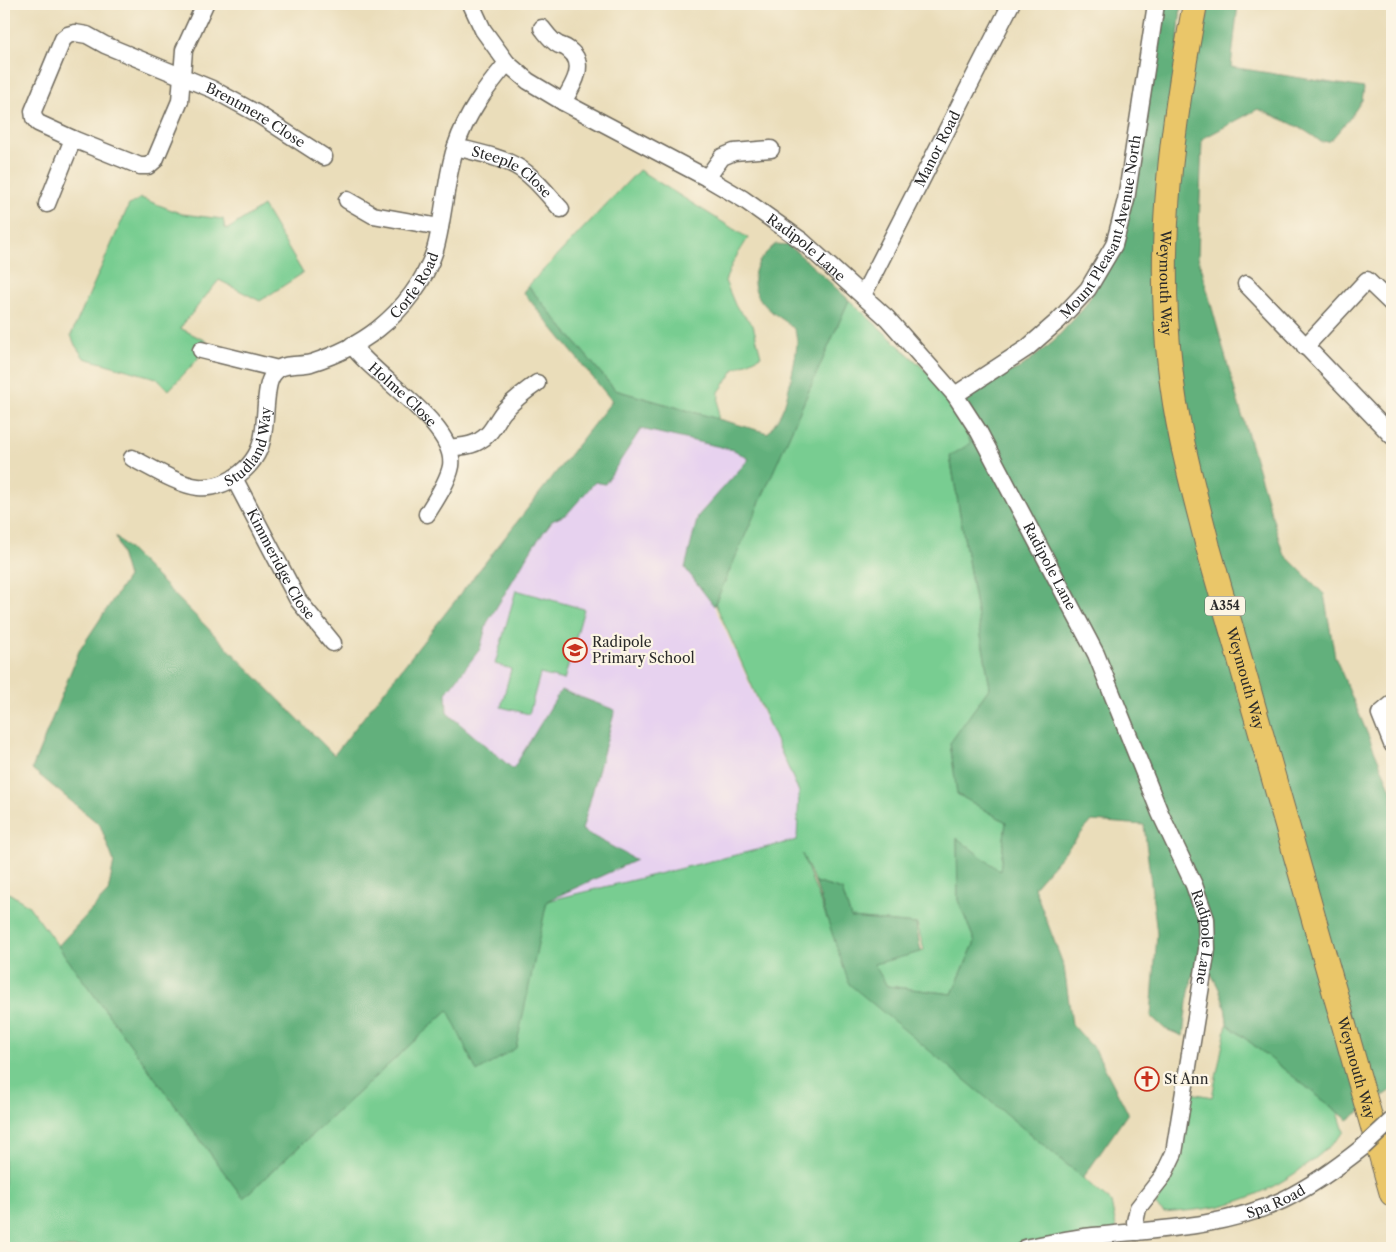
<svg xmlns="http://www.w3.org/2000/svg" width="1396" height="1252" viewBox="0 0 1396 1252" font-family="'Libre Caslon Text',serif">
	<style>
		.built { fill: #e7d2ef }
		.green { fill: #78cd91; stroke: #527c5e }
		.forest { fill: #62b07b; stroke: #466e53 }
		.lines { fill: none; stroke-linecap: round; stroke-linejoin: round }
		.minor-casing { stroke: #6e695d; stroke-width: 19 }
		.highway-casing { stroke: #6e695d; stroke-width: 26 }
		.minor { stroke: #fff; stroke-width: 16 }
		.highway { stroke: #eac669; stroke-width: 24 }
		.minor-bridge-casing { stroke: #6e695d; stroke-width: 19; stroke-linecap: butt }
		.minor-bridge { stroke: #fff; stroke-width: 16 }
		.labels { text-anchor: middle; stroke-width: 4.5; stroke-linejoin: round; paint-order: stroke }
		.shield { fill: #fcf5e5; stroke: #6a6863; stroke-width: 1 }
		.shield-label { font-size: 12px; font-weight: bold; fill: #2b2b2b }
		.street-label { font-size: 14px; fill: #2b2b2b; stroke: #fcf5e5 }
		.poi-label { font-size: 14px; fill: #2b2b2b; stroke: #fcf5e5; text-anchor: start }
	</style>
	<rect width="100%" height="100%" fill="#fcf5e5"/>
	<filter id="ink" filterUnits="userSpaceOnUse"><feTurbulence type="fractalNoise" baseFrequency=".02" numOctaves="2"/><feDisplacementMap in="SourceGraphic" scale="10" xChannelSelector="R" yChannelSelector="G"/><feConvolveMatrix kernelMatrix="1 2 1 2 8 2 1 2 1" color-interpolation-filters="sRGB"/></filter>
	<filter id="wash" filterUnits="userSpaceOnUse"><feTurbulence type="fractalNoise" baseFrequency=".0096" numOctaves="4" result="noise"/><feDisplacementMap in="SourceGraphic" scale="20" xChannelSelector="R" yChannelSelector="G"/><feGaussianBlur stdDeviation="1.12" result="paint"/><feColorMatrix in="noise" values="0 0 0 0 0 0 0 0 0 0 0 0 0 0 0 0 0 1.4 0 .05"/><feComposite in="paint" operator="in"/></filter>
	<g filter="url(#wash)">
		<rect width="100%" height="100%" fill="#eaddba"/>
		<path class="built" d="M612 401 782 451 714 606 799 792 797 840 547 901 382 694Z"/>
		<path class="green" d="M639 170 748 238 733 262 725 281 736 307 753 325 761 356 735 369 719 392 718 419 615 390 528 286Z
			M141 198 182 214 223 219 225 228 228 229 263 206 303 273 260 301 219 280 180 328 206 341 197 360 169 390 156 378 84 358 75 345 71 335 129 205Z
			M849 300 921 366 952 398 971 444 950 457 990 687 950 744 958 794 1006 822 1000 872 957 839 958 900 975 942 952 994 887 986 873 964 924 950 917 924 851 918 842 890 815 882 802 854 851 981 1111 1202 1120 1248H4V890L28 905 243 1198 448 1010 515 1048 547 901 797 840 799 792 715 603Z
			M516 590 584 609 564 680 540 674 529 714 501 707 511 669 495 664Z
			M1227 1024 1338 1112 1344 1132C1309 1168 1270 1194 1221 1206 1203 1210 1183 1211 1164 1213L1155 1205 1169 1185 1179 1160 1191 1093 1212 1097Z"/>
		<path class="forest" d="M1160 4H1181L1177 54 1198 55 1210 4H1238L1231 67 1364 88 1362 100 1350 118 1330 141 1321 142C1302 126 1280 119 1258 109L1202 139 1198 257 1236 395 1283 553 1324 594 1335 657 1392 792V1090L1348 1120 1227 1024C1226 1005 1221 990 1211 974L1193 973 1187 1002 1183 1036 1165 1029 1151 1016 1157 934 1144 825 1092 821 1034 887 1064 967 1072 1024 1096 1051 1128 1113 1083 1178 849 984 815 882 842 890 851 918 916 924 921 952 874 964 887 986 952 994 975 942 958 900 957 838 1000 871 1006 822 957 794 950 743 990 687 950 456 971 443 955 395 1020 368 1052 343 1083 309 1121 247Z
			M776 244 788 245 798 253 849 300 714 606 685 568 698 516 749 459 734 450 641 429 605 484 595 482 567 514 552 521 534 545 487 623 480 649 446 693 447 713 513 769 561 690 615 710 582 830 636 860 547 901 516 1048 477 1072 448 1010 243 1198 58 946 108 892 114 862 100 825 32 769 79 651 128 577 116 536 334 755 612 401 523 292 528 286 615 390 768 433C774 425 780 416 784 406 788 395 797 354 797 342 797 339 796 334 795 331 791 323 777 317 771 311 745 289 750 264 776 244Z"/>
	</g>
	<g filter="url(#ink)">
		<g class="lines">
			<g class="minor-casing">
				<g id="minor">
					<path id="s1" d="M205 4 184 50 180 101 155 160 148 166H140L73 139 38 123 34 118 33 111 63 39 68 35 75 33 87 35 105 45 212 89 256 113 324 157"/>
					<path id="s2" d="M471 4 483 30 507 63 528 81 563 102 707 178 743 199 802 241 887 318 955 395 979 432 1096 654 1160 813 1194 885 1206 919 1207 949 1174 1153 1163 1176 1138 1208 1135 1222 1137 1232"/>
					<path d="M542 28C547 34 551 41 559 45 562 46 566 47 569 50 588 64 572 87 563 102"/>
					<path id="s3" d="M456 147C475 152 498 156 516 166 534 176 547 194 561 209"/>
					<path d="M707 178 722 157 734 152 771 149"/>
					<path d="M347 200 373 215 440 227"/>
					<path d="M47 204 73 139"/>
					<path d="M1246 284 1392 436"/>
					<path id="s4" d="M863 295 1011 4"/>
					<path id="s5" d="M352 345C374 377 457 425 451 466 448 482 435 501 427 514"/>
					<path d="M1305 347 1367 280 1392 304"/>
					<path id="s6" d="M201 350 278 369C287 363 300 366 311 363 333 356 359 344 378 329 403 309 425 281 435 250 440 233 442 215 445 198 448 181 450 163 456 146 466 115 486 88 507 63"/>
					<path id="s7" d="M955 395 1027 348 1058 321 1088 289 1114 245 1126 200 1156 4"/>
					<path d="M449 448C459 446 470 447 479 441 492 434 495 422 504 411 514 400 524 392 537 383"/>
					<path id="s8" d="M132 458C150 467 179 485 198 487 229 490 259 464 263 435 266 421 265 389 271 378 272 375 275 372 278 369"/>
					<path id="s9" d="M234 478 298 600 333 643"/>
					<path d="M1392 704 1380 714 1392 744"/>
					<path id="s10" d="M1025 1248C1047 1244 1070 1238 1093 1236 1158 1229 1222 1228 1283 1200 1312 1186 1338 1167 1363 1147"/>
				</g>
			</g>
			<g class="highway-casing">
				<g id="highway">
					<path id="s11" d="M1195 4C1172 125 1156 242 1170 366 1176 427 1193 487 1208 547L1392 1194"/>
				</g>
			</g>
			<use href="#minor" class="minor"/>
			<use href="#highway" class="highway"/>
			<g class="minor-bridge-casing">
				<path id="minor-bridge" d="M1363 1147 1392 1120"/>
			</g>
			<use href="#minor-bridge" class="minor-bridge"/>
		</g>
	</g>
	<defs>
		<g id="school-ring" transform="scale(1.25)"><circle r="9.5" fill="#fcf5e5" stroke="#c8321e" stroke-width="1.5"/><path d="M0-5L7-2L0 1L-7-2ZM-4 1L0 2.5L4 1V4Q0 6-4 4Z" fill="#c8321e"/></g>
		<g id="church-ring" transform="scale(1.25)"><circle r="9.5" fill="#fcf5e5" stroke="#c8321e" stroke-width="1.5"/><path d="M-1.2-6h2.4v3.5h3.3v2.4h-3.3V6h-2.4V-.1h-3.3v-2.4h3.3Z" fill="#c8321e"/></g>
	</defs>
	<g fill-rule="evenodd">
		<use href="#school-ring" x="575" y="650"/>
		<use href="#church-ring" x="1147" y="1079"/>
	</g>
	<g class="labels">
		<rect class="shield" x="1205" y="596.5" width="40" height="19" rx="4"/>
		<g class="shield-label">
			<text x="1225" y="610">A354</text>
		</g>
		<g class="street-label">
			<text dy="5" stroke="none"><textPath href="#s1" startOffset="598">Brentmere Close</textPath></text>
			<text dy="5" stroke="none"><textPath href="#s4" startOffset="164">Manor Road</textPath></text>
			<text dy="5" stroke="none"><textPath href="#s3" startOffset="62">Steeple Close</textPath></text>
			<text dy="5" stroke="none"><textPath href="#s7" startOffset="234">Mount Pleasant Avenue North</textPath></text>
			<text dy="5" stroke="none"><textPath href="#s2" startOffset="422">Radipole Lane</textPath></text>
			<text dy="5" stroke="none"><textPath href="#s11" startOffset="281">Weymouth Way</textPath></text>
			<text dy="5" stroke="none"><textPath href="#s6" startOffset="246">Corfe Road</textPath></text>
			<text dy="5" stroke="none"><textPath href="#s5" startOffset="71">Holme Close</textPath></text>
			<text dy="5" stroke="none"><textPath href="#s8" startOffset="146">Studland Way</textPath></text>
			<text dy="5" stroke="none"><textPath href="#s9" startOffset="98">Kimmeridge Close</textPath></text>
			<text dy="5" stroke="none"><textPath href="#s2" startOffset="828">Radipole Lane</textPath></text>
			<text dy="5" stroke="none"><textPath href="#s11" startOffset="686">Weymouth Way</textPath></text>
			<text dy="5" stroke="none"><textPath href="#s2" startOffset="1232">Radipole Lane</textPath></text>
			<text dy="5" stroke="none"><textPath href="#s11" startOffset="1091">Weymouth Way</textPath></text>
			<text dy="5" stroke="none"><textPath href="#s10" startOffset="256">Spa Road</textPath></text>
		</g>
		<g class="poi-label">
			<text x="592" y="647">Radipole<tspan x="592" dy="16">Primary School</tspan></text>
			<text x="1164" y="1084">St Ann</text>
		</g>
	</g>
	<rect width="1396" height="1252" fill="none" stroke="#fcf5e5" stroke-width="20"/>
</svg>
